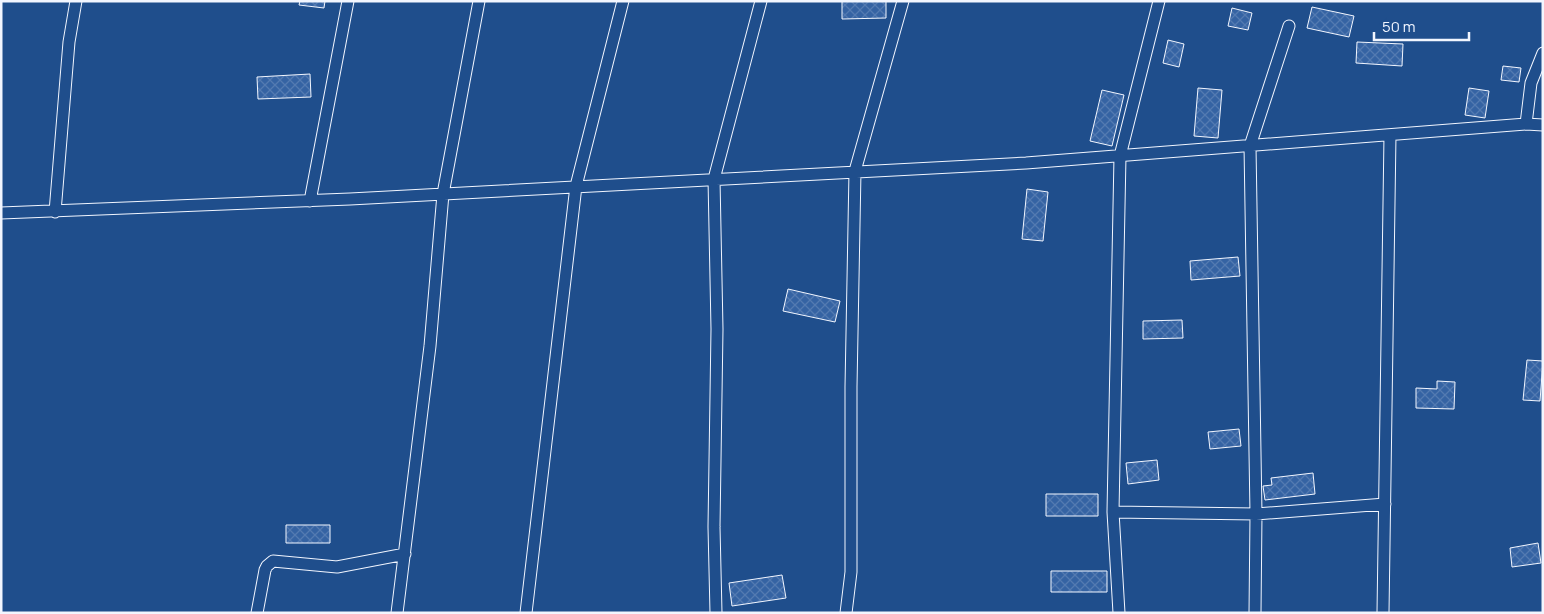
<svg xmlns="http://www.w3.org/2000/svg" width="1544" height="614" viewBox="0 0 1544 614" font-family="Manrope,sans-serif">
	<style>
		.building { fill: url(#building-cross-hatch); stroke: #f2f6ff }
		.lines { fill: none; stroke-linecap: round; stroke-linejoin: round }
		.minor-casing { stroke: #f2f6ff; stroke-width: 13 }
		.minor { stroke: #1f4e8c; stroke-width: 11 }
	</style>
	<defs>
		<pattern id="building-cross-hatch" width="8" height="8" patternUnits="userSpaceOnUse" patternTransform="scale(1.25)"><rect width="8" height="8" fill="#3563a3"/><path d="M0 0l8 8M0 8l8-8" fill="none" stroke="#537ab1"/></pattern>
	</defs>
	<rect width="100%" height="100%" fill="#1f4e8c"/>
	<path class="building" d="M300 1H325L324 8 299 5Z
		M842 1H886V18L842 19Z
		M1312 7 1354 16 1349 37 1307 28Z
		M1232 8 1252 13 1248 30 1228 26Z
		M1168 40 1184 44 1179 67 1163 63Z
		M1357 42 1403 44 1402 66 1356 63Z
		M1503 66 1521 68 1519 82 1501 80Z
		M310 74 311 97 258 99 257 77Z
		M1198 88 1222 90 1218 138 1194 136Z
		M1469 88 1489 91 1485 118 1465 115Z
		M1102 90 1124 95 1112 146 1090 141Z
		M1027 189 1048 192 1043 241 1022 239Z
		M1238 257 1240 276 1191 280 1190 261Z
		M788 289 840 301 835 322 783 311Z
		M1182 320 1183 338 1143 339V321Z
		M1527 360 1543 361 1540 401 1523 400Z
		M1437 381 1455 382 1454 409 1416 408V388L1437 389Z
		M1239 429 1241 446 1210 449 1208 432Z
		M1157 460 1159 480 1128 484 1126 463Z
		M1313 473 1315 494 1265 500 1263 486 1272 485 1271 478Z
		M1046 494H1098V516H1046Z
		M286 525H330V543H286Z
		M1538 543 1541 563 1512 567 1510 548Z
		M1051 571H1107V592H1051Z
		M782 575 786 598 732 606 729 583Z"/>
	<g class="lines">
		<g class="minor-casing">
			<path id="minor" d="M1543 53 1531 83 1526 124 1543 125
				M310 201 348 1
				M55 212 69 42 76 1
				M1 213 350 199 1026 163 1526 124
				M1113 512 1256 514 1385 504
				M257 613 265 570 267 566 273 561 337 567 405 554
				M397 613 430 346 443 194 479 1
				M526 613 576 186 623 1
				M716 613 714 527 717 329 714 179 761 1
				M846 613 851 572V387L855 171 903 1
				M1119 613 1113 512 1120 156 1159 1
				M1255 613 1256 514 1250 146 1289 26
				M1383 613 1390 135"/>
		</g>
		<use href="#minor" class="minor"/>
	</g>
	<rect width="1544" height="614" fill="none" stroke="#f2f6ff" stroke-width="5"/>
	<path d="M1374 32v8h95v-8" fill="none" stroke="#f2f6ff" stroke-width="2.5"/>
	<text x="1382" y="32" font-size="15" fill="#f2f6ff" stroke="#1f4e8c" stroke-width="4" paint-order="stroke">50 m</text>
</svg>
